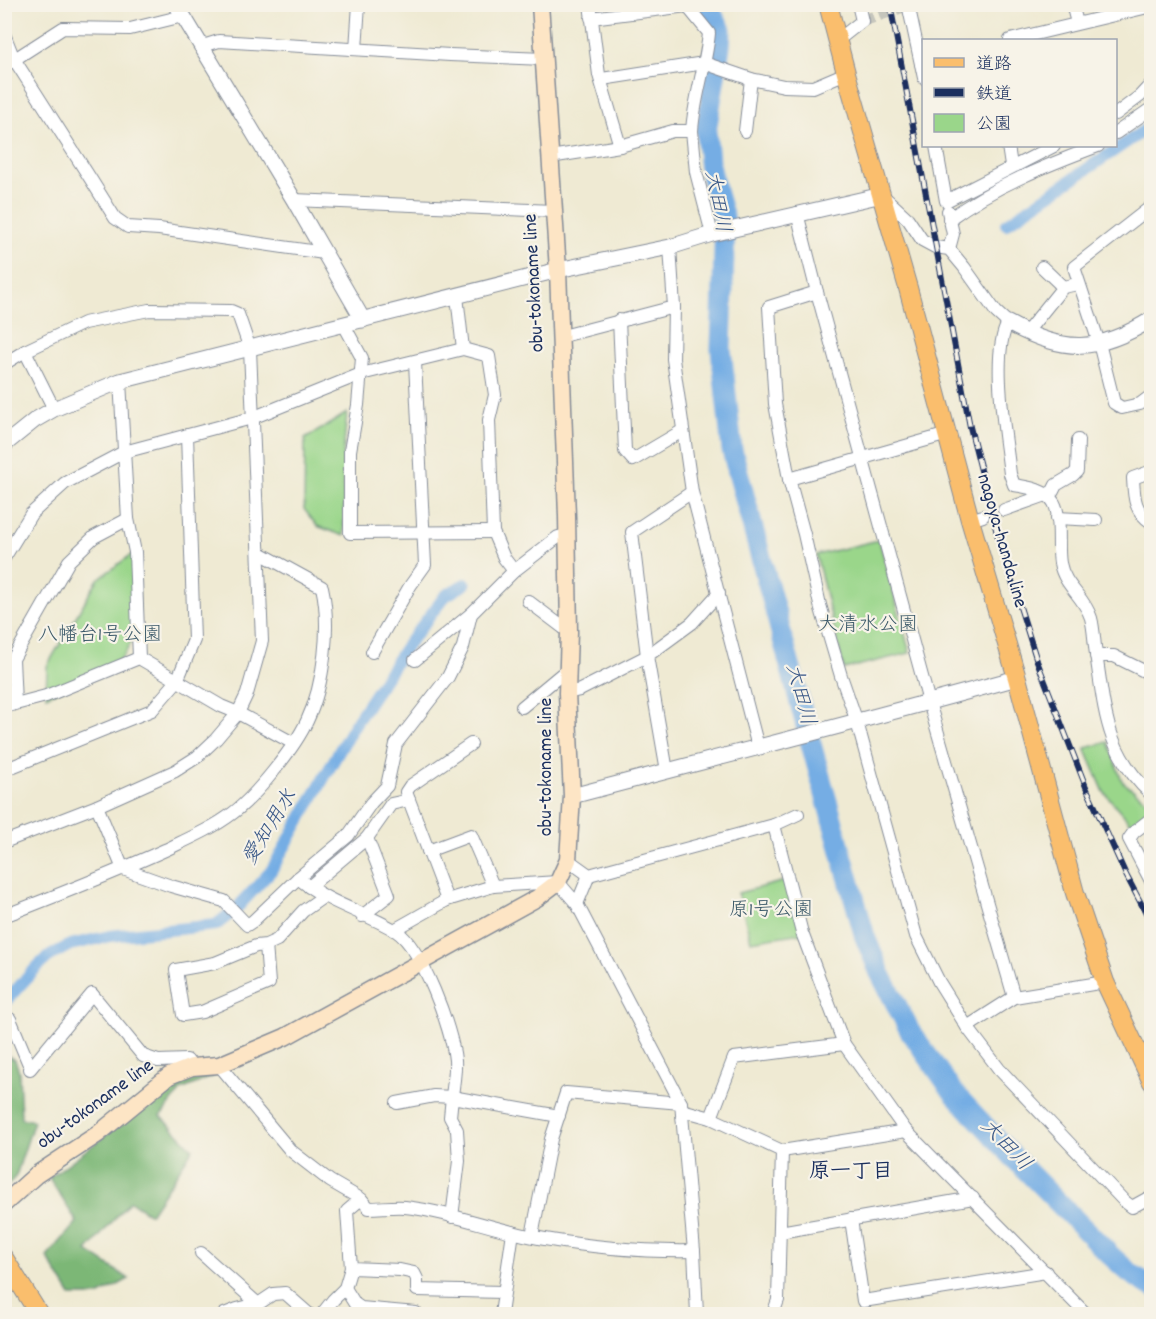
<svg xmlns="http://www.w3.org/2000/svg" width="1156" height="1319" font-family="Dekko,'Klee One',sans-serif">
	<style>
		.green { fill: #9ad68a; stroke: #5a8274; stroke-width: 1.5 }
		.forest { fill: #7bb776; stroke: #4b736a; stroke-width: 1.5 }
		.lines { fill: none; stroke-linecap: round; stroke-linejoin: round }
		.canal { stroke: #74ade4; stroke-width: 12 }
		.river { stroke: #74ade4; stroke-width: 21 }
		.minor-tunnel { stroke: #c5c5bc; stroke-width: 12; stroke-dasharray: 12 6; stroke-linecap: butt }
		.minor-casing { stroke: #858c98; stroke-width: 14 }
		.tertiary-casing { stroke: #858c98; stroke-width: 17 }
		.secondary-casing { stroke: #858c98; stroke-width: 19 }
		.primary-casing { stroke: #858c98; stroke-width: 20 }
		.minor { stroke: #fff; stroke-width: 12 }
		.tertiary { stroke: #fff; stroke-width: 15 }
		.secondary { stroke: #fde5c5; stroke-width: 16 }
		.primary { stroke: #fabe6d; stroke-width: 18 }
		.rail-casing { stroke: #1b2f5e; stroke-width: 6 }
		.rail { stroke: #f7f3e8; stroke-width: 4; stroke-dasharray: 11; stroke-linecap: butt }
		.labels { text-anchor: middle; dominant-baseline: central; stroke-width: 4.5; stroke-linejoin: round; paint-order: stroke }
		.street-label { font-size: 20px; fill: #1b2f5e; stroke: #f7f3e8 }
		.park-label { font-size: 20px; fill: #3b5969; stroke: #f7f3e8 }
		.water-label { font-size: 21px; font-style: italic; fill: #365586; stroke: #f7f3e8 }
		.neighbourhood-label { font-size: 21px; font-weight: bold; fill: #1b2f5e; stroke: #f7f3e8 }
	</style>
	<rect width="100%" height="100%" fill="#f7f3e8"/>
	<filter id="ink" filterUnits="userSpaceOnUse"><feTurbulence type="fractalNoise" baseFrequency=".0167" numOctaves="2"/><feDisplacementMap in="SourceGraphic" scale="12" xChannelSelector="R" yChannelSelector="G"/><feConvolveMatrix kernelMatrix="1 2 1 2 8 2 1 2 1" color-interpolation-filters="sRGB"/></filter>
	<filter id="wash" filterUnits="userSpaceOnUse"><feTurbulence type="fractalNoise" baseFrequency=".008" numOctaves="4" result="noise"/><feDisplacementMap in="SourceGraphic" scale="24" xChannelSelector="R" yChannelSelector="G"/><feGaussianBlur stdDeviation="1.35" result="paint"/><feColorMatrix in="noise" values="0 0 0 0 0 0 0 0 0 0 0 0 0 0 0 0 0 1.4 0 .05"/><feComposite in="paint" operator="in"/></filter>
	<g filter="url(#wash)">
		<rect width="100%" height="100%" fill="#efead3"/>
		<g class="green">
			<polygon points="347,413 343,455 344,536 317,526 304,509 305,439"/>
			<polygon points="879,540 910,653 844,669 816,555"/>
			<path d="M 135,552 C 137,591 147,642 110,669 C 97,678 62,689 46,696 L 47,666 L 98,579 Z"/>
			<polygon points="1108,742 1122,781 1151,804 1151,814 1133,826 1104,792 1085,748"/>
			<polygon points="789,880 802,933 751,941 738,893"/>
		</g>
		<g class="forest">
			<polygon points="5,1054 15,1060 19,1071 21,1118 34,1121 16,1176 5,1189"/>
			<polygon points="215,1071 214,1076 181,1090 161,1116 193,1149 150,1214 130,1201 87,1251 129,1279 98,1296 71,1296 47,1257 77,1222 49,1178 101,1139 172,1079"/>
		</g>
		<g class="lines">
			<g class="canal">
				<polyline points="1006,224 1152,125"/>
				<polyline points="4,1003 36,968 48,957 70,945 110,936 216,925 236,909 271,871 353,727 405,648 445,596 465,584"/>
			</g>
			<polyline class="river" points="706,4 721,30 720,46 706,131 710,170 725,222 721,349 732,450 811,744 865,937 880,973 910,1031 953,1092 1015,1159 1110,1255 1130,1273 1152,1287"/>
		</g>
	</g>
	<g filter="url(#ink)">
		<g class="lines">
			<g class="minor-tunnel">
				<polyline points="862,21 908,5"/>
				<polyline points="983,516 1004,510"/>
			</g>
			<g class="minor-casing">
				<g id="minor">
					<path d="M 590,4 L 599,75 L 620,146 L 673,131 L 692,131 C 694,98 706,66 709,33 L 687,6 L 591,18"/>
					<polyline points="908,4 921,64"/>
					<polyline points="1072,4 1077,23"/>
					<polyline points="4,34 14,59 90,178 115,218 128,227 159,229 324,253"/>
					<polyline points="838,40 862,21 858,4"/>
					<polyline points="1010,40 1152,6"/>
					<polyline points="203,46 219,41 450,55 544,59"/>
					<polyline points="356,49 359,4"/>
					<polyline points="924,63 921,64 924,78"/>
					<polyline points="4,66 63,28 130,29 183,16"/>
					<polyline points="602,79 704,63 751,79 784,86 813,87 846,73"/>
					<polyline points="1116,114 1140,96 1152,83"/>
					<polyline points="692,131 696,172 712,234"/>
					<polyline points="745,131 751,79"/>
					<polyline points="1116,133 1152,108"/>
					<polyline points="936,146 946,201 1054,146"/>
					<polyline points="1008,146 1011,166"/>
					<polyline points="550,157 620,146"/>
					<path d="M 882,195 L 908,219 L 922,240 L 935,247 L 949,249 L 964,267 L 996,312 L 1008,323 C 990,354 1006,437 1010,474 L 1014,485 C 1028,487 1047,490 1054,503 C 1062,517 1057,547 1060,563 C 1064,586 1084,596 1091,618 C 1094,629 1094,642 1096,654 C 1105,712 1106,753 1152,795"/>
					<polyline points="294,200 553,211"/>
					<polyline points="1152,206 1074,267 1099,343 1114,403 1122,408 1140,404 1152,395"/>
					<polyline points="948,211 953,234 949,249"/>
					<polyline points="797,213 817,292 769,307 775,404 789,479 804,534 820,605 841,676 857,722 916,936 939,982 967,1027 999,1069 1124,1201 1132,1207 1152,1196"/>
					<path d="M 949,219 C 994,186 1047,165 1098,146"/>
					<polyline points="670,247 674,307 673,359 692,492 758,747"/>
					<polyline points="1042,267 1063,287"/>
					<polyline points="817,292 929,702 1014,997"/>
					<polyline points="457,296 463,349"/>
					<polyline points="619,320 625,451 633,460 682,431"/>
					<polyline points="344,325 362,358 358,405 350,451 350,533 493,532"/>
					<polyline points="1026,333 1063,287 1078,284"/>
					<polyline points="559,337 674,307"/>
					<polyline points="25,351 54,409"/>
					<polyline points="4,364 25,351 84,323 149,310 231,311 238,314 250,349 262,641 247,694 238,713 216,739 197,757 175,771 97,806 4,842"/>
					<polyline points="120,381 128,519 135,552 139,658"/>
					<path d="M 1152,471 L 1133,478 C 1134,498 1134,511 1152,523"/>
					<polyline points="789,479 948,434"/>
					<polyline points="1004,510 1046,495 1053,491 1056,485 1073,475 1077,471 1078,440"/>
					<polyline points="1057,518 1096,520"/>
					<polyline points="970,520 983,516"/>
					<polyline points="4,558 31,514 65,483 124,452 252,418 361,374 463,349 489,356 495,395 489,420 493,532 504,558 514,571 558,537 567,535"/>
					<polyline points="528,601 569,632"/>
					<polyline points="372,652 410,586 425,565 415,362"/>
					<polyline points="1096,656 1114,656 1152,675"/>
					<polyline points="415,660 471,614"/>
					<polyline points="567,693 580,690 647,656 692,623 719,593"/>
					<polyline points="15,703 13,659 69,561 94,537 128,519"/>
					<polyline points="4,707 46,696 139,658 221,706 238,713 293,743"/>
					<polyline points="522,707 569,668"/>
					<polyline points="4,770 152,710 177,681 194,640 187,435"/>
					<polyline points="667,771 647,656 632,532 692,492"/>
					<polyline points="97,806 123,869 171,886 224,901 247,925 253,921 298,878"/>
					<polyline points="1152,818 1134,832 1129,839 1152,883"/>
					<polyline points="774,825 798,814"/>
					<polyline points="428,851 471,835 493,886"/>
					<polyline points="568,860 589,875 774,825 802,933 844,1044 906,1131 1086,1314"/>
					<polyline points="309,887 367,838 391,804 409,800"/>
					<polyline points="447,900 406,792 410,786 471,744"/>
					<polyline points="577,904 589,875"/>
					<path d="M 4,916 C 58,895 112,874 165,850 C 188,839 212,829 233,813 C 256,796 295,747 307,721 C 324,685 331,626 322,587 L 260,553"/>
					<polyline points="362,916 389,895 367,838"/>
					<polyline points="394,930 447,900 493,886 558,882 577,904 681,1103 694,1251 697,1314"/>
					<polyline points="266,945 269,983 202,1012 183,1015 176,970 215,963 256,946 266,945 277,940 303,911 323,897"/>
					<polyline points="10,1019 28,1062 32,1066"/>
					<polyline points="967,1027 1014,997 1105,982"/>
					<path d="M 219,1065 L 290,1150 L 330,1181 L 361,1199 L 369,1208 C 381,1208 393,1206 405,1207 C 451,1212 494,1230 539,1238 C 590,1247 643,1252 694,1251"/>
					<polyline points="30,1069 92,994 143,1056 158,1061 187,1060 192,1067"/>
					<path d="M 397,1103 L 434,1096 L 452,1097 C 453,1085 456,1071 455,1060 C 452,1029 422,948 396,931 C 363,911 330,905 298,878 L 348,836 L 371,803 L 387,786 L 396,744 L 448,677 L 463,647 L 471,614 L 514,571"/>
					<polyline points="682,1110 711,1118 782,1151 906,1131"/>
					<polyline points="711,1118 734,1058 844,1044"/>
					<polyline points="361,1199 347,1211 351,1268 400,1270 414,1273 417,1279 417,1290 503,1292"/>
					<polyline points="452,1217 459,1161 457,1130 450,1117 452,1097 559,1116"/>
					<polyline points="851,1219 863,1301 1046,1272"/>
					<polyline points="780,1232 973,1198"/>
					<polyline points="532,1236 551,1139 566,1093 681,1103"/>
					<polyline points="201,1253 258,1304 237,1309 224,1314"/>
					<polyline points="345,1288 355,1304 361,1308 416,1313"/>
					<polyline points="258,1304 273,1294 285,1293 309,1314"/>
					<polyline points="322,1314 333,1300 345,1288 351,1268"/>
					<polyline points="501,1314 513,1232"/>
					<polyline points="773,1314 778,1300 782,1151"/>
				</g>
			</g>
			<g class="tertiary-casing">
				<g id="tertiary">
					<polyline points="176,4 294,200 363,320"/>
					<path d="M 1008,323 C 1064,354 1098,353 1152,319"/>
					<polyline points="4,445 35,420 54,409 120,381 558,270 670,247 712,234 882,195"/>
					<path d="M 572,796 C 720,757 869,719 1017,678"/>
				</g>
			</g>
			<g class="secondary-casing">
				<polyline id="secondary" points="4,1204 36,1175 98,1134 169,1076 192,1067 219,1065 285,1037 537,898 558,882 568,860 572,796 567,693 569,632 567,516 558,270 540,4"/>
			</g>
			<g class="primary-casing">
				<g id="primary">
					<polyline points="828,4 846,73 908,288 970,520 1017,678 1075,893 1105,982 1152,1082"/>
					<polyline points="4,1258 39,1314"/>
				</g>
			</g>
			<use href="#minor" class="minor"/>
			<use href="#tertiary" class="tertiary"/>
			<use href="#secondary" class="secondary"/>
			<use href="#primary" class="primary"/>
			<g class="rail-casing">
				<polyline id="rail" points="890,4 970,427 998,537 1037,661 1086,787 1126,875 1152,924"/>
			</g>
			<use href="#rail" class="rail"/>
		</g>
	</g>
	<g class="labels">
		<g class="street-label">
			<text transform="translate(535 283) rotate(-93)">obu-tokoname line</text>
			<text transform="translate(1001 541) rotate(74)">nagoya-handa line</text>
			<text transform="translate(547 767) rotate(-90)">obu-tokoname line</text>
			<text transform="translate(96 1105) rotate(-36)">obu-tokoname line</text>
		</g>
		<g class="park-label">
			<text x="868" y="626">大清水公園</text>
			<text x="100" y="636">八幡台1号公園</text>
			<text x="771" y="911">原1号公園</text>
		</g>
		<g class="water-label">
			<text transform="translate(716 202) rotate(79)">大田川</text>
			<text transform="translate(799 695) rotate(75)">大田川</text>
			<text transform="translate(271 828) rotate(-58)">愛知用水</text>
			<text transform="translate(1005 1146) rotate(46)">大田川</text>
		</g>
		<g class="neighbourhood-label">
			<text x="851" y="1173">原一丁目</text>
		</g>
	</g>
	<rect width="1156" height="1319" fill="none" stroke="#f7f3e8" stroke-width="24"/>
	<rect x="922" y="39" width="195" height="108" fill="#f7f3e8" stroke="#9fa5b1" stroke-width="1.5"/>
	<rect x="934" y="58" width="30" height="9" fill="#fabe6d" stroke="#9fa5b1" stroke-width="1.5"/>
	<text x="976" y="69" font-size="18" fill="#1b2f5e">道路</text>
	<rect x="934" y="88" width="30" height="9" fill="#1b2f5e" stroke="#9fa5b1" stroke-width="1.5"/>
	<text x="976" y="99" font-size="18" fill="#1b2f5e">鉄道</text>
	<rect x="934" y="114" width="30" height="18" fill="#9ad68a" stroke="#9fa5b1" stroke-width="1.5"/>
	<text x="976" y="129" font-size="18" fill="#1b2f5e">公園</text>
</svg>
